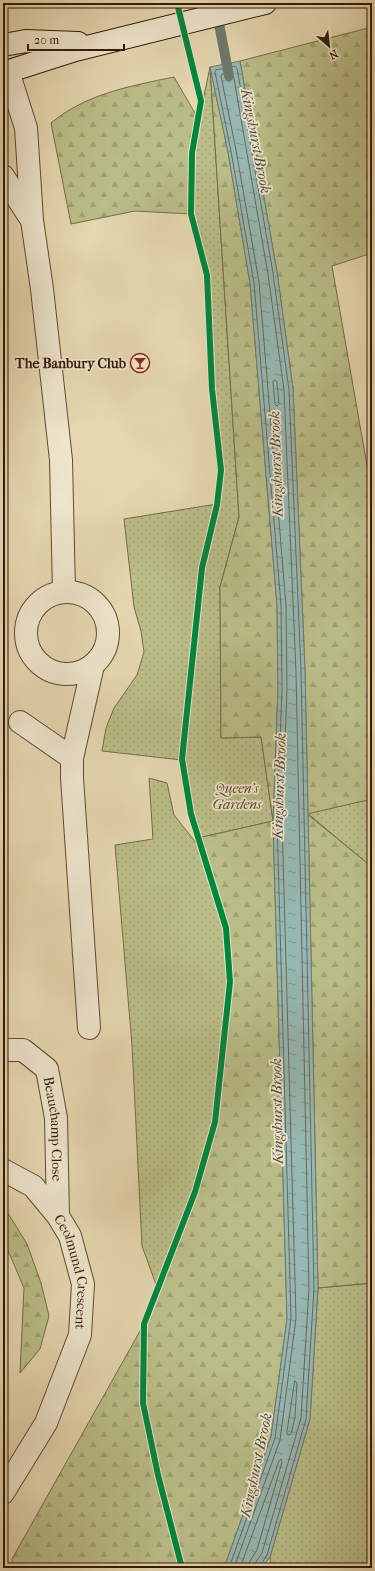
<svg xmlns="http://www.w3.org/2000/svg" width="375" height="1571" font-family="'IM FELL French Canon',serif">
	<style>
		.green { fill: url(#green-dots); stroke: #766c46 }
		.forest { fill: url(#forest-firs); stroke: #766c46 }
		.water { fill: url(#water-ripples); stroke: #6f796d }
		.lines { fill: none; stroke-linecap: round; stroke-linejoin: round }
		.shore { stroke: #64695c; stroke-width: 1 }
		.stream { stroke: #6f796d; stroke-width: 10 }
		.street-casing { stroke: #5f4930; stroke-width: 24 }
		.secondary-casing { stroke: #321a05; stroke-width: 24 }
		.street { stroke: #eee5cc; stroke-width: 22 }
		.secondary { stroke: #eee5cc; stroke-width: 22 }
		.cycleway-casing { stroke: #eee5cc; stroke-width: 8 }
		.cycleway { stroke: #00873e; stroke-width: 6 }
		.labels { text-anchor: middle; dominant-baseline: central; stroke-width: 3.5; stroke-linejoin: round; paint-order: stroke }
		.poi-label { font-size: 14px; font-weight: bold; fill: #321a05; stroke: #eee5cc; text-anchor: end }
		.park-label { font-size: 14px; font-style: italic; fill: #5b4b2c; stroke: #eee5cc }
		.street-label { font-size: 14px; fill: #321a05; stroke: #eee5cc }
		.water-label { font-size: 15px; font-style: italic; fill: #504939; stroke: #eee5cc }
	</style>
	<defs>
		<pattern id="green-dots" width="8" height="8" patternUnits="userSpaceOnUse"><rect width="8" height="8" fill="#babd88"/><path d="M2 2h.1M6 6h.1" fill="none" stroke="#a0a274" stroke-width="1.8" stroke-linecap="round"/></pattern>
		<pattern id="forest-firs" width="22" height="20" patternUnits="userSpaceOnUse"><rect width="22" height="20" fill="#babd88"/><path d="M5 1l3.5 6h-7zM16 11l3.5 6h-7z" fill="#a0a274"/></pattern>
		<pattern id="water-ripples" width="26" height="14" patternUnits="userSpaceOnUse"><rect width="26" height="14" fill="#97b8b2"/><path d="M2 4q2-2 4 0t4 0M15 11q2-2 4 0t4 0" fill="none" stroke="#7c958f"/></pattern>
	</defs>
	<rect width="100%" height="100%" fill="#e5d7b0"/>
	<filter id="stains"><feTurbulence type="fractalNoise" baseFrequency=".005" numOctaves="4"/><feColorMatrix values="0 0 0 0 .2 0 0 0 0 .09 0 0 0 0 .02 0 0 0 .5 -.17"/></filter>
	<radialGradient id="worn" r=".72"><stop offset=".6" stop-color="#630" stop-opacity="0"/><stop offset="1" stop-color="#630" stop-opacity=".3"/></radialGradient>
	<g class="green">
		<polygon points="210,67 239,517 220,587 221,738 261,737 273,821 198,838 191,814 182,760 102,751 106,728 114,708 137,675 144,652 141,631 134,607 124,519 217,504 221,470 212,389 207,275 191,214 192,153"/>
		<polygon points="149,778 167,783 174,815 201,849 226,928 230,982 215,1122 195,1192 158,1290 142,1246 132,1045 115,845 153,839"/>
		<polygon points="372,799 372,867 307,813"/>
		<polygon points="372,1283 372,1568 270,1568 270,1557 310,1419 318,1288"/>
	</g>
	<g class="forest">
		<polygon points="368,28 372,79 372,253 332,266 372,494 372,799 307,814 372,867 372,1283 318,1288 305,671 293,389 277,272 240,61"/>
		<polygon points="210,67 228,152 250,283 277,605 278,689 273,821 287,1319 271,1437 224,1568 12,1568 12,1559 144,1324 195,1192 215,1122 230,982 226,928 198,838 273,821 261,737 221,738 220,587 239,517"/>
		<path d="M 174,77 L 199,120 L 192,153 L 191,214 L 135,211 L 71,224 L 51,123 C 86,94 130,86 174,77 Z"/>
		<polygon points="6,1210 27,1244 41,1283 49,1316 40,1349 20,1373 24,1288 7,1248"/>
	</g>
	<polygon class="water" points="240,61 277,272 293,389 305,671 318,1288 310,1419 270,1557 262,1568 224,1568 271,1437 287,1319 273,821 278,689 277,605 250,283 228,152 210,67"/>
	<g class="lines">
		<g class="shore">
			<polygon points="275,380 277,382 279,404 277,406 275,404 273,382"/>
			<polygon points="295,1381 297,1383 295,1417 291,1434 288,1435 287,1433"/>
			<polyline points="229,1568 275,1438 291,1318 277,821 282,689 281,605 254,283 231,151 215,72 216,70 235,66 237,68 273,273 289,390 301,671 314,1288 306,1419 267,1555 259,1568"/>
			<polyline points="234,1568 280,1440 296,1318 282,821 287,689 286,605 259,282 236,150 221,76 222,74 231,72 233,73 268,274 284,390 296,672 309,1288 301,1418 262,1553 256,1562 254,1568"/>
			<polyline points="240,1568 279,1461 281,1459 282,1462 257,1550 250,1561 248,1568"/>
		</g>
		<polyline class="stream" points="215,3 229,76"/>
		<g class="street-casing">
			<g id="street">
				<polyline points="8,71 26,128 32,220 42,289 61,460 64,592"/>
				<polyline points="3,176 31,219"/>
				<circle cx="67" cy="633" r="41"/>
				<polyline points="20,722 72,758"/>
				<polyline points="89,1028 72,778 72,758 93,665"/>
				<path id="s1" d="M 3,1050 L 23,1050 L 47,1069 L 56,1118 L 58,1216"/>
				<path id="s2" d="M 3,1170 L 33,1186 L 58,1216 L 70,1236 L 83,1284 L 80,1335 L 46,1423 L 3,1493"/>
			</g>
		</g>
		<g class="secondary-casing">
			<g id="secondary">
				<polyline points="3,45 26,41 78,43"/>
				<polyline points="3,73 75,50 265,3"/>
			</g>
		</g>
		<use href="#street" class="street"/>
		<use href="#secondary" class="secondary"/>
		<g class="cycleway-casing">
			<polyline id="cycleway" points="177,3 201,101 192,153 191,214 207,275 212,389 221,470 217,505 202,568 182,759 191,814 226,928 230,982 215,1122 195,1192 144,1324 143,1403 158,1475 182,1568"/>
		</g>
		<use href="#cycleway" class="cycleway"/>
	</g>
	<defs>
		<g id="bar-ring" transform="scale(1)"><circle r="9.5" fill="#eee5cc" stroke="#8f2418" stroke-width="1.5"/><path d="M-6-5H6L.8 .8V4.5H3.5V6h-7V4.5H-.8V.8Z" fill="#8f2418"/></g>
	</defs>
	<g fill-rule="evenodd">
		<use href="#bar-ring" x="140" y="363"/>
	</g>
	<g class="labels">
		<g class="poi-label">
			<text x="126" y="363">The Banbury Club</text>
		</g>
		<g class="park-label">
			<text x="237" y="788">Queen’s<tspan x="237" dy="16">Gardens</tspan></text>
		</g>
		<g class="street-label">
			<text stroke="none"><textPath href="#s1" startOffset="111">Beauchamp Close</textPath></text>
			<text stroke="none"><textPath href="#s2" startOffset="132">Ceolmund Crescent</textPath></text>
		</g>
		<g class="water-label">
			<text transform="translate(256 141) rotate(79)">Kingshurst Brook</text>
			<text transform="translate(276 464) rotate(-92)">Kingshurst Brook</text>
			<text transform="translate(279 786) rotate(-88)">Kingshurst Brook</text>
			<text transform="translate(277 1111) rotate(-91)">Kingshurst Brook</text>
			<text transform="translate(256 1465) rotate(-78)">Kingshurst Brook</text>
		</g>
	</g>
	<rect width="375" height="1571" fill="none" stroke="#e5d7b0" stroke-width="16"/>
	<rect x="4" y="4" width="367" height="1563" fill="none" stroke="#321a05" stroke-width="2"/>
	<rect x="8" y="8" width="359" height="1555" fill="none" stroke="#321a05"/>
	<g transform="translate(329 46) rotate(152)" stroke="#eee5cc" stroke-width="3" paint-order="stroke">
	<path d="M0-3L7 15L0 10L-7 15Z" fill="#321a05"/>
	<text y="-6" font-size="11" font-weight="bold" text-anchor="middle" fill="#321a05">N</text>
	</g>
	<path d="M28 44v6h96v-6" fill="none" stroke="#321a05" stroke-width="2"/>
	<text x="34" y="44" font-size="12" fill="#321a05" stroke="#eee5cc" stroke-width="3" paint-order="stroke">20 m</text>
	<rect width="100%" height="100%" filter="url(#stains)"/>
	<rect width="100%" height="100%" fill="url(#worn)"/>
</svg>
